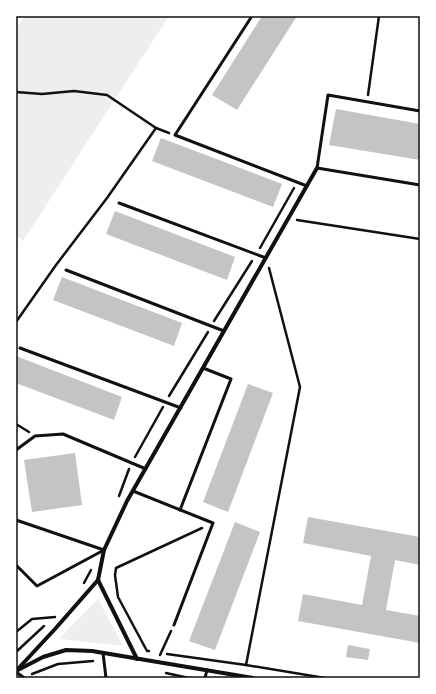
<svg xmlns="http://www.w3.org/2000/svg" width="436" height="694" font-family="'DM Sans',sans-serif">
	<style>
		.green { fill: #eee }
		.building { fill: #c4c4c4 }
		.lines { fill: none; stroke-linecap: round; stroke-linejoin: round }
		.path { stroke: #111; stroke-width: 2.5 }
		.service { stroke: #111; stroke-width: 3 }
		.minor { stroke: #111; stroke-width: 4 }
		.neatline { fill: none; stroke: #111; stroke-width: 1.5 }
	</style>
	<rect width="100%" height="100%" fill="#fff"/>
	<g class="green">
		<polygon points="25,16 169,16 23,241 16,235 16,28"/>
		<polygon points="98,599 123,646 59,639"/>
	</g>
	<g class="building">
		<polygon points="262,16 297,16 237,110 212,95"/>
		<polygon points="336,109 420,124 420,160 329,145"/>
		<polygon points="161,138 282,184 273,207 152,161"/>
		<polygon points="115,211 235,257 227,280 106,234"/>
		<polygon points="62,277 182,323 174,346 53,300"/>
		<polygon points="16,356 122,397 114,420 16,383"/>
		<polygon points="248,384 273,393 228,512 203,502"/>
		<polygon points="75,453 82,505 32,512 24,460"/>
		<polygon points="308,517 420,537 420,565 395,560 386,610 420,616 420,643 298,621 303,594 362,605 371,556 303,543"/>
		<polygon points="235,522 260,532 215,650 189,641"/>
		<polygon points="348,645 370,649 368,660 346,657"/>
	</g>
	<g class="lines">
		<g class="path">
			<polyline points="16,92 42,94 74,91 107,95 156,128"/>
			<polyline points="368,95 379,16"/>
			<polyline points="297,220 420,239"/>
			<polyline points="260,248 294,188"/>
			<polyline points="269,268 300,387 246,665 325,678"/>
			<polyline points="214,321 252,261"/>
			<polyline points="16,322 56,265 107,198 156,128 169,133"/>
			<polyline points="169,396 208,332"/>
			<polyline points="16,424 29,432"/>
			<polyline points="135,457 163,407"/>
			<polyline points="119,496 129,469"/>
			<polyline points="84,583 91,570"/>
			<polyline points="16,632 32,619 55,617"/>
			<polyline points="149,651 147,651 118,597 115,575 116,568 202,528"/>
			<polyline points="16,652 44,626"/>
			<polyline points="167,654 246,665"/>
			<polyline points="160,655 171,631"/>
			<polyline points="166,673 189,678"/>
			<polyline points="32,674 58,664 93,661"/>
		</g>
		<g class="service">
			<polyline points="252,16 175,135 307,186"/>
			<polyline points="420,111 328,95 317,168 420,185"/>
			<polyline points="119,203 266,258"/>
			<polyline points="66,270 224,331"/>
			<polyline points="20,348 181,408"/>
			<polyline points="16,450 35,436 63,434 146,469"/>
			<polyline points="133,491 213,523 174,625"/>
			<polyline points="180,510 231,379 203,368"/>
			<polyline points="16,520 104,550"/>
			<polyline points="16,565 37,586 104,550"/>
			<polyline points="103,653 106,678"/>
			<polyline points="16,672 23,677 24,678"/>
			<polyline points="205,678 207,670"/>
		</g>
		<g class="minor">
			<polyline points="98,580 137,659"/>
			<polyline points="18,670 43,657 66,650 92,651 253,678"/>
			<polyline points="16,671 55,629 98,580 104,550 127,501 317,168"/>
		</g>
	</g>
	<rect width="436" height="694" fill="none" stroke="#ffffff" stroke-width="34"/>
	<rect x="17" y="17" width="402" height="660" class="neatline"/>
</svg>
